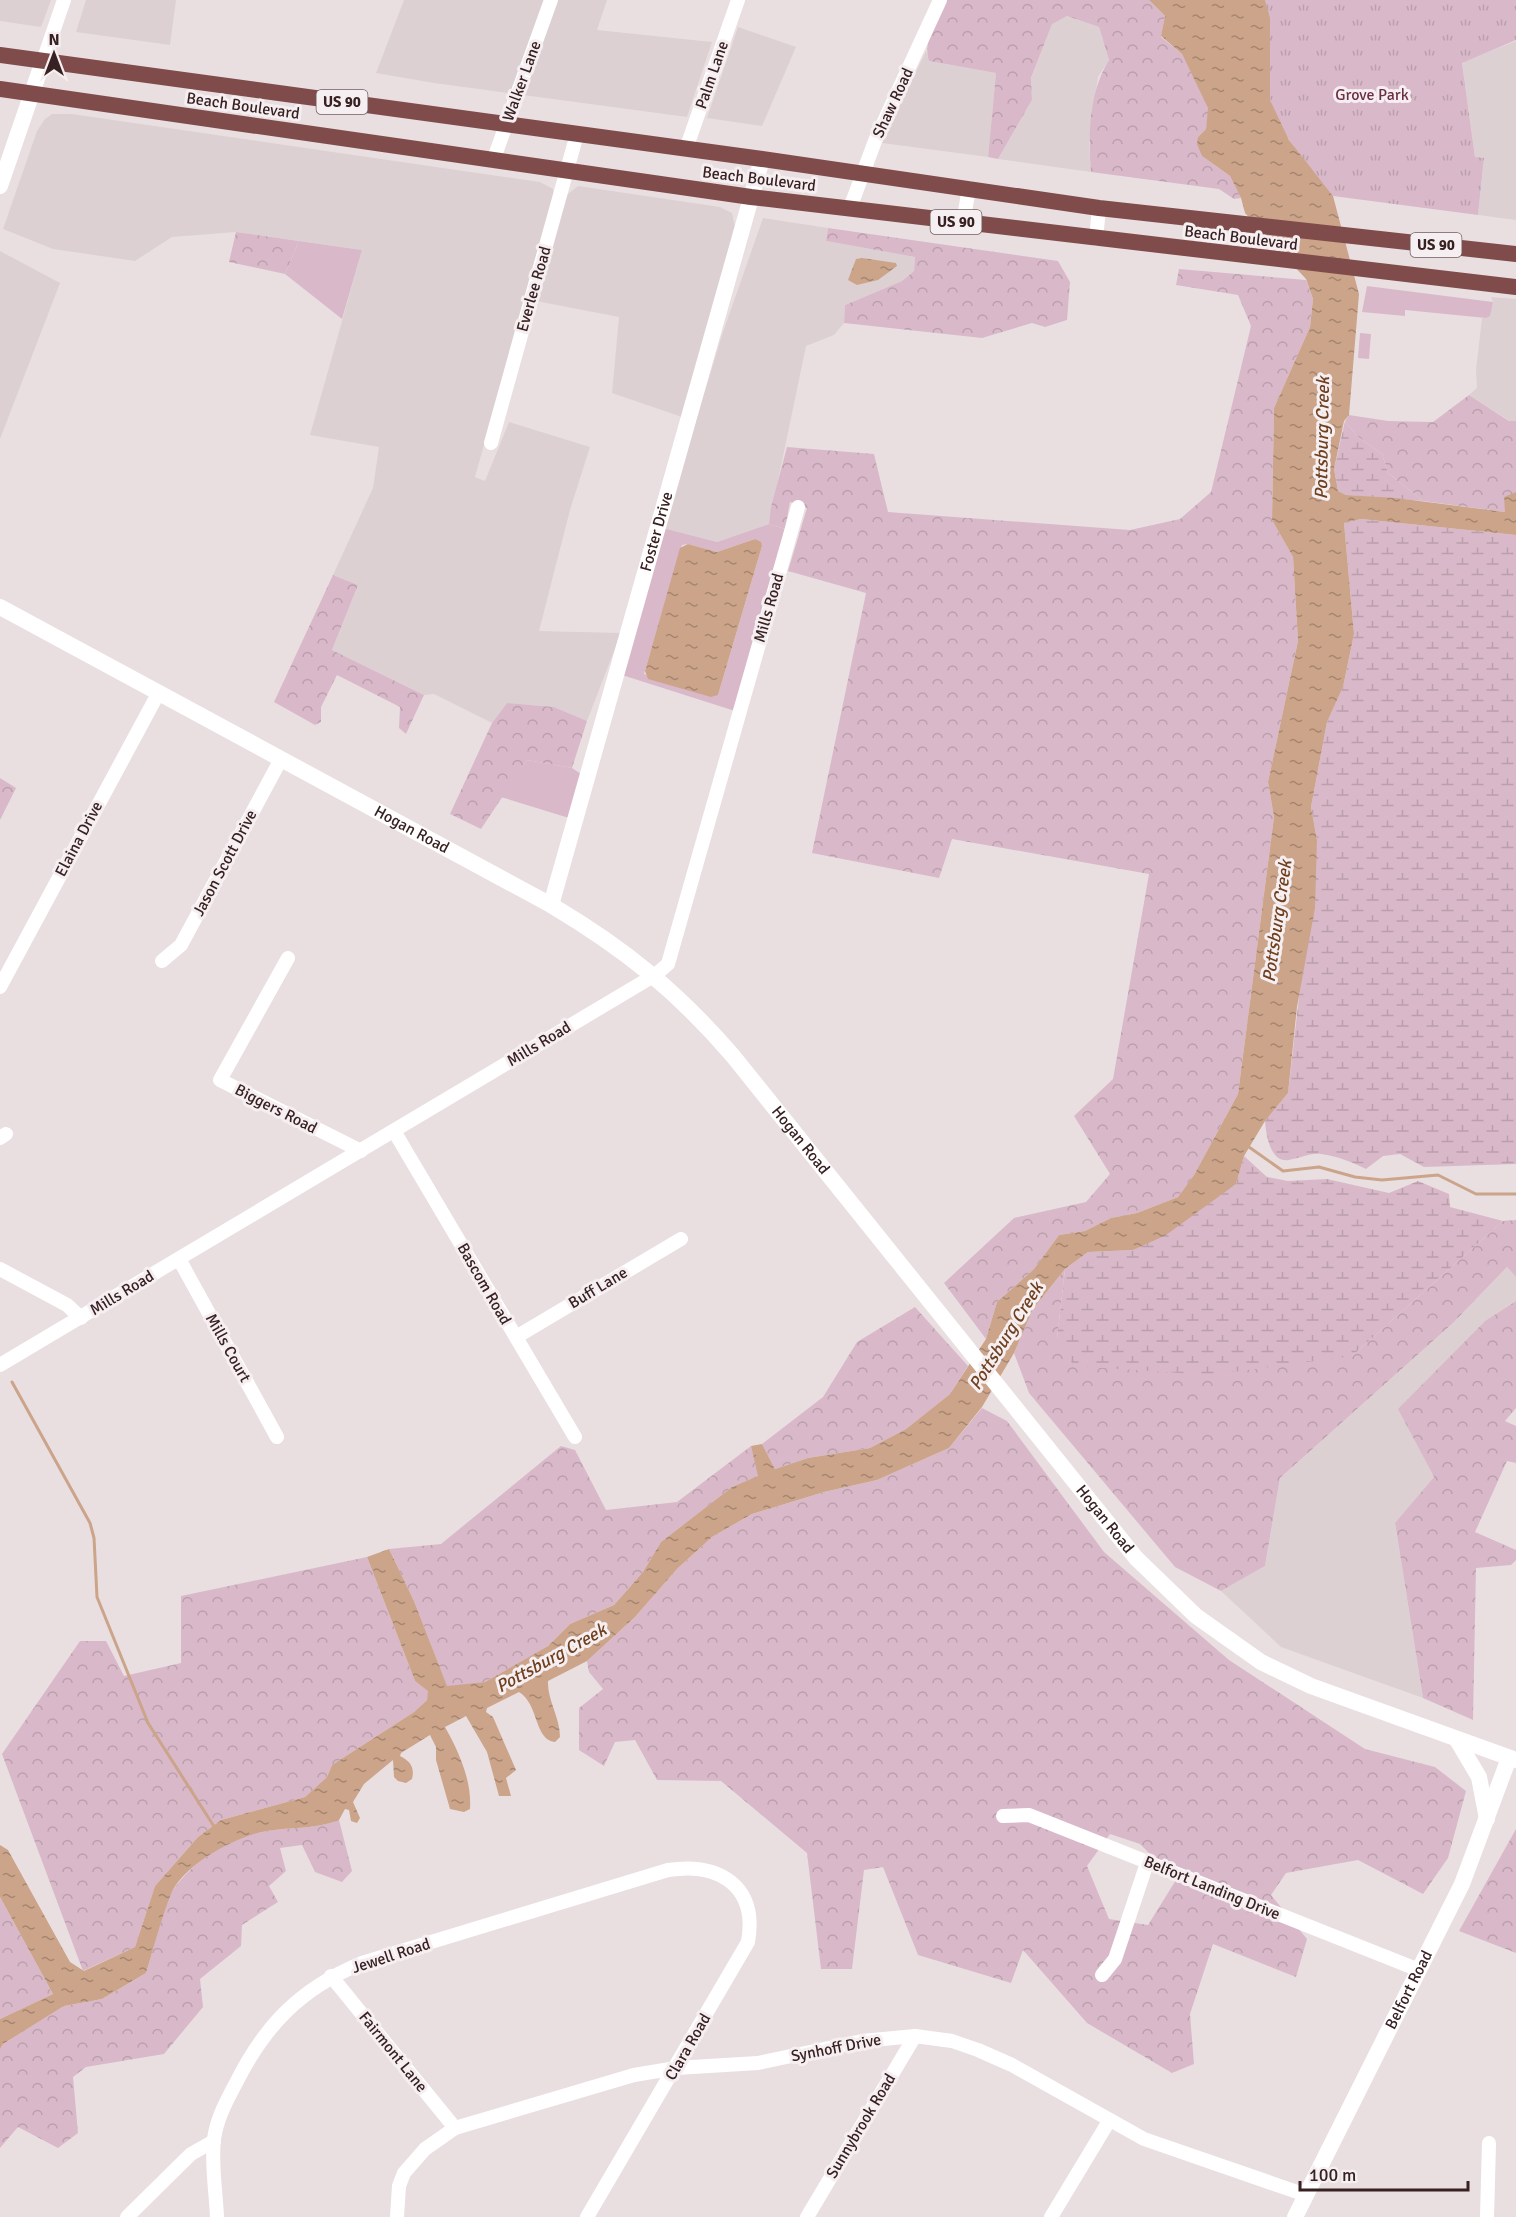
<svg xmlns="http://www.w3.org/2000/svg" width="1516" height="2217" font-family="Signika,sans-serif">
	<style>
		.built { fill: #ddd0d3 }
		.green { fill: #d9b9c9; fill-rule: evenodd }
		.forest { fill: url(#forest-crowns); fill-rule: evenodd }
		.wetland { fill: url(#wetland-marsh) }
		.park { fill: url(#park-tufts) }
		.water { fill: url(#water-ripples) }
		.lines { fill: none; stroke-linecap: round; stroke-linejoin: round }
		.stream { stroke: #cba48a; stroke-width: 3 }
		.minor { stroke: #fff; stroke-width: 14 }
		.tertiary { stroke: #fff; stroke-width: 16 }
		.secondary { stroke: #fff; stroke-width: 16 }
		.trunk { stroke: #7f4c4b; stroke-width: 16 }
		.labels { text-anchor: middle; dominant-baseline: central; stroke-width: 6; stroke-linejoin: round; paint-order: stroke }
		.shield { fill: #f6eff1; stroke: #715f60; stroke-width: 1.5 }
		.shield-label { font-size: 15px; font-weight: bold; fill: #382122 }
		.street-label { font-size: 16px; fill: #382122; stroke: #f6eff1 }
		.park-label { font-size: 16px; fill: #6c2e45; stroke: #f6eff1 }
		.water-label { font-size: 18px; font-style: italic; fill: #6f4020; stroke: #f6eff1 }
	</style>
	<defs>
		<pattern id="forest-crowns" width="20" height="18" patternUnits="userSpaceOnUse" patternTransform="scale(1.5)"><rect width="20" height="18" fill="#d9b9c9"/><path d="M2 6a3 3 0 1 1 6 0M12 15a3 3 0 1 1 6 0" fill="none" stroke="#bb9fac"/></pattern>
		<pattern id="wetland-marsh" width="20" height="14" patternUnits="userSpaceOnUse" patternTransform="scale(1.5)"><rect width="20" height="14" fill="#d9b9c9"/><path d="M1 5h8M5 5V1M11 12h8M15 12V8" fill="none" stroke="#bb9fac"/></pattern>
		<pattern id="park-tufts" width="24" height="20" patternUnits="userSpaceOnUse" patternTransform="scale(1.5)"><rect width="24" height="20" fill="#d9b9c9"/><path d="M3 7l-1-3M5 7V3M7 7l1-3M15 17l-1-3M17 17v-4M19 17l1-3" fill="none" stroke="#bb9fac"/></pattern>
		<pattern id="water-ripples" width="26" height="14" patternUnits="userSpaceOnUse" patternTransform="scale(1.5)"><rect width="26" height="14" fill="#cba48a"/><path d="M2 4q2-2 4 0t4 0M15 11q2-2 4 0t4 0" fill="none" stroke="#a68570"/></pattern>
	</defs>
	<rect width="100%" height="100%" fill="#e9dfe1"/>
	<g class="built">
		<polygon points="0,0 51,0 41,27 0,21"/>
		<polygon points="86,0 176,0 170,45 76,32"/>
		<polygon points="404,0 607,0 597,30 712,42 687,117 434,83 376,73"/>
		<polygon points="1067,16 1099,27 1109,60 1098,77 1089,142 1091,172 998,159 1032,100 1031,79 1052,23"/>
		<polygon points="738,27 796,47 762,126 707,118"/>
		<polygon points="1516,41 1516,220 1478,215 1484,159 1475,157 1462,62"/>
		<polygon points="926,51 929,61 996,73 988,157 882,143"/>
		<polygon points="52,114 72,114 540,182 553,189 554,195 475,477 485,481 509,422 590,447 570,510 539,631 621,633 587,721 554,707 507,703 492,723 434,694 424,695 332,650 358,585 333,575 373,488 379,447 310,435 362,250 236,232 172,237 135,261 53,249 3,229 37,131 45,119"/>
		<polygon points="578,186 720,207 732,213 735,227 682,417 612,393 619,317 536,301 567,195"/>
		<polygon points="763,218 828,228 826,241 915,257 914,271 902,281 845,305 844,323 834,335 806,346 769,524 717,542 663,528 722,335"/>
		<polygon points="0,251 60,283 0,439"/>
		<polygon points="1491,297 1516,299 1516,421 1510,421 1469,395 1477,388 1476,370 1482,318 1486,318 1493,302"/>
		<polygon points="1507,1267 1516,1277 1516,1301 1485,1321 1399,1409 1434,1477 1395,1524 1423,1698 1281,1647 1221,1591 1265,1566 1280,1478 1453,1323"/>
	</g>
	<g class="green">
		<polygon points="299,241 362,250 342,319 285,274"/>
		<polygon points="1367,286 1493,302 1490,316 1486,318 1405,310 1405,316 1362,312"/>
		<polygon points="1360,333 1371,334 1369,359 1358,358"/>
		<path d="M 769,524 L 785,529 L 735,711 L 622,675 L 663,528 L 717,542 ZM 755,539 L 762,546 L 718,695 L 644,674 L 682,545 L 688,544 L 717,552 Z"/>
		<polygon points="527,760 572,768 581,774 569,818 501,797"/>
	</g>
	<g class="forest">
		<path d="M 947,0 L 1149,0 L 1165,16 L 1161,37 L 1182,54 L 1209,108 L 1206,129 L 1198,137 L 1202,156 L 1230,176 L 1241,198 L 1234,199 L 1219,189 L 1091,172 C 1088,135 1089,92 1109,60 L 1099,27 L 1067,16 L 1052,24 L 1031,78 L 1032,100 L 998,159 L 988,157 L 996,73 L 929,61 C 922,40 938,19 947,0 Z"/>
		<polygon points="828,228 1058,261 1070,282 1067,320 1045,327 1032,323 982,338 844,323 845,305 902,281 914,271 915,257 826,241"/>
		<polygon points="236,232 299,241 285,274 229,262"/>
		<polygon points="1179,269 1306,280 1313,299 1310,327 1274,408 1272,520 1293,557 1298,641 1268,782 1274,817 1238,1094 1194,1175 1178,1197 1137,1213 1111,1218 1085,1231 1059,1235 1034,1269 997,1302 986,1339 944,1283 1014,1218 1086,1202 1110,1174 1074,1116 1113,1079 1149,874 952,839 939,878 812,853 866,593 788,571 807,508 790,502 785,529 769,524 771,507 787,447 874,454 888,512 1130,530 1180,519 1211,492 1251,326 1238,295 1176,285"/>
		<polygon points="1469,395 1509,421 1516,421 1516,492 1505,512 1423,501 1388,473 1382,454 1357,436 1345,421 1349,415 1388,421 1433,422"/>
		<polygon points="333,575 358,585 332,650 424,695 406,734 399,728 400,707 337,675 321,707 321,722 315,725 274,702"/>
		<polygon points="507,703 554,707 587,721 572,768 527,760 481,829 450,814 492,723"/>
		<polygon points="0,778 16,788 0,820"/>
		<polygon points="1516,1220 1516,1277 1507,1267 1453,1323 1280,1478 1265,1566 1221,1591 1175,1567 1029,1393 1014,1353 1033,1309 1065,1269 1057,1339 1352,1356 1503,1221"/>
		<polygon points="1516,1301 1516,1408 1505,1421 1516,1426 1516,1463 1507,1461 1475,1532 1516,1550 1516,1560 1511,1565 1476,1568 1473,1720 1423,1698 1395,1523 1434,1477 1398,1409 1485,1321"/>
		<polygon points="915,1307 968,1366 950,1394 906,1429 870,1448 808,1458 775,1469 762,1444 823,1397 857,1342"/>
		<path d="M 982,1408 L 1007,1421 L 1104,1552 L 1229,1660 L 1365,1749 L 1435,1767 L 1466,1791 L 1448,1858 L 1423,1894 L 1358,1860 L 1286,1873 L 1271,1895 L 1307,1939 L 1296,1977 L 1213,1944 L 1190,2014 L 1194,2064 L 1172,2073 L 1087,2023 L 1023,1950 L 1011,1983 L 918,1955 L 883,1867 L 864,1870 L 852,1969 L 821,1969 L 807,1853 L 721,1781 L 657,1780 L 635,1740 L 615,1742 L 604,1766 L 579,1750 L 579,1708 L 603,1689 L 589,1672 L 587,1661 L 635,1617 L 677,1569 L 712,1537 L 752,1514 L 824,1492 L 877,1480 L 949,1448 ZM 1110,1834 L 1140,1844 L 1176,1880 L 1148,1925 L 1109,1919 L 1087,1866 Z"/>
		<polygon points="561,1446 575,1450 606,1510 677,1502 751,1446 759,1476 732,1487 661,1542 643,1572 614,1605 570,1624 548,1646 485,1682 447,1687 414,1601 389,1549 441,1544"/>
		<polygon points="367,1557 415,1681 429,1691 427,1700 414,1712 332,1765 327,1777 305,1797 221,1820 198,1837 155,1886 135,1947 83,1971 2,1754 80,1641 106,1641 124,1676 181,1663 181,1596"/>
		<path d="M 339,1820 L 352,1871 L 342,1882 L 315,1872 L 302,1845 L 280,1848 L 286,1871 L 269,1886 L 278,1902 L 242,1925 L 241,1946 L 200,1979 L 203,2007 L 164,2054 L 86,2067 L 73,2077 L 78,2133 L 58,2148 L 18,2127 L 0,2148 L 0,2049 L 3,2044 L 64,2006 L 102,1999 L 146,1973 C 152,1955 164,1904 173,1890 C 195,1859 230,1837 267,1831 C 292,1827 315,1829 339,1820 Z"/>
		<polygon points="1516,1829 1516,1953 1459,1931"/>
		<polygon points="0,1897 53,1994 0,2019"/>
	</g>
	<g class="wetland">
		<polygon points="1345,421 1357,436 1382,454 1388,473 1423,501 1346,495 1338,491 1334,469"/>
		<path d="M 1361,519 L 1516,535 L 1516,1164 L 1424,1167 L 1400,1154 L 1383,1156 L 1366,1169 C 1352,1162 1337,1156 1321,1154 C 1309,1153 1301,1158 1289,1160 C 1270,1163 1266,1134 1265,1121 L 1288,1093 L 1317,840 L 1311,807 L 1327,722 L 1343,687 L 1354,634 L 1344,523 Z"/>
		<polygon points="1244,1156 1267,1177 1288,1181 1327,1179 1389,1193 1418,1181 1449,1194 1450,1207 1503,1221 1352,1356 1211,1375 1074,1366 1057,1339 1065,1269 1088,1252 1133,1250 1236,1184"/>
	</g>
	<path class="park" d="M 1265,0 L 1516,0 L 1516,40 L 1462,63 L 1475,157 L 1484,158 L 1478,215 L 1333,196 C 1314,172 1274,128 1270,98 C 1266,65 1273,32 1265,0 Z"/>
	<g class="water">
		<path d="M 1149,0 L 1265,0 L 1270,18 L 1270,100 L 1289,140 L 1333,196 L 1359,294 L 1349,415 L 1344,421 L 1334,469 L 1338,491 L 1346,495 L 1396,498 L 1505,512 L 1504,497 L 1516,492 L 1516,535 L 1361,519 L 1344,523 L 1354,634 L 1343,687 L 1327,722 L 1311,807 L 1317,840 L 1315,908 L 1297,1007 L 1288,1093 L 1265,1121 L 1244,1156 L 1236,1184 L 1166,1235 L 1133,1250 L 1088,1252 L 1065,1269 L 1033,1309 L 1014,1353 L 982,1407 L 949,1448 L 877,1480 L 824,1492 L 752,1514 L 712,1537 L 677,1569 L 635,1617 L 587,1661 L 548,1681 C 547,1700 560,1717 560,1737 L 555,1742 C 534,1740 539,1704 519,1692 L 487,1708 L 486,1712 L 493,1717 L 516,1770 L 506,1778 L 511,1796 L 499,1796 L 487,1752 L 466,1716 L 445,1727 C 459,1752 472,1781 470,1809 L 464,1812 L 450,1809 L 436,1760 L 436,1747 L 430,1735 L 401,1753 L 400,1756 C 410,1761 415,1767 412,1779 L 406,1783 L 398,1781 L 394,1777 L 393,1760 L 364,1784 L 353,1802 L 360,1818 L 357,1823 L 351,1821 L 349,1810 L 345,1809 L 339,1820 C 316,1829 292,1827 267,1831 C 236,1836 184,1864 171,1894 C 161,1919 154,1947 146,1973 L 102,1999 L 64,2006 L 3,2044 L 0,2049 L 0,2019 L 53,1994 L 0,1897 L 0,1845 L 8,1850 L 70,1962 L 84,1971 L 135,1947 L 155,1886 L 198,1837 L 221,1820 L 305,1797 L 327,1777 L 332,1765 L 414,1712 L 427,1700 L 428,1691 L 415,1681 L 367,1557 L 389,1549 L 414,1601 L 447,1686 L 485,1682 L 548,1646 L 570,1624 L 614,1605 L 643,1572 L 661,1542 L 732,1487 L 758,1476 L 751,1446 L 762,1444 L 775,1469 L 808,1458 L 870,1448 L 906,1429 L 950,1394 L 986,1339 L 997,1302 L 1034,1269 L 1059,1235 L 1085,1231 L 1111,1218 L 1137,1213 L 1178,1197 L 1194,1175 L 1238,1094 L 1274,817 L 1268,782 L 1298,641 L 1293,557 L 1272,520 L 1274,408 L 1310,327 L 1313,299 L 1306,279 L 1245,213 L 1241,198 L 1230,176 L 1202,156 L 1197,144 L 1198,137 L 1206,129 L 1208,108 L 1182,54 L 1161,36 L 1165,16 Z"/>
		<polygon points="862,258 896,263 897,266 878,280 857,285 848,280 856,259"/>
		<polygon points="755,539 761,542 762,546 718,695 711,697 648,679 645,671 680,548 688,544 717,552"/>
	</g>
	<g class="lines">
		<g class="stream">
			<polyline points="1249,1147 1283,1171 1319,1167 1355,1177 1382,1180 1438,1175 1476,1194 1516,1194"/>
			<polyline points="12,1382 90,1523 94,1538 97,1597 148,1723 215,1828"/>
		</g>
		<g class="minor">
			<polyline points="43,61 64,0"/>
			<polyline points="686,149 738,0"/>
			<polyline points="493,161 551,0"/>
			<polyline points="850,208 875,141 940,0"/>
			<polyline points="963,223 969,188"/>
			<polyline points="1096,239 1099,208"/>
			<polyline points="491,443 577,134"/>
			<polyline points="288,958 220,1080 361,1151"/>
			<polyline points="162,961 181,945 281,759"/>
			<polyline points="0,987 159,692"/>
			<polyline points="394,1131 575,1437"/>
			<polyline points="0,1138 6,1134"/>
			<polyline points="179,1259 277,1437"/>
			<polyline points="0,1269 67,1305 81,1318"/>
			<polyline points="516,1337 681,1239"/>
			<polyline points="0,1365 655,975 668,964 798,507"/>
			<polyline points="1003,1816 1029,1815 1419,1970"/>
			<polyline points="1102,1975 1115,1959 1147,1863"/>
			<polyline points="331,1976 455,2128"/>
			<polyline points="127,2217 191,2154 214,2141"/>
			<path d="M 217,2217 C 216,2192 211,2164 214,2139 C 217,2118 226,2102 236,2083 C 265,2025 301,1988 362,1963 L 668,1870 C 719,1862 758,1886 748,1942 L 587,2217"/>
			<polyline points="397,2217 399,2186 404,2173 425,2149 455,2128 634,2075 676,2068 758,2063 862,2041 915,2036 952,2041 978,2050 1012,2065 1144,2139 1306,2195"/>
			<polyline points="807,2217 915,2036"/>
			<polyline points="1051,2217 1109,2121"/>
			<polyline points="1487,2217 1489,2143"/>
		</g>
		<g class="tertiary">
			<polyline points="0,186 43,61"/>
			<path id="s1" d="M 551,905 L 762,159"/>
			<polyline points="1457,1740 1479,1777 1487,1819"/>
			<path id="s2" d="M 1295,2217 L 1462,1884 L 1509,1758"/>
		</g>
		<path class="secondary" id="s3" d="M 0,607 L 551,905 C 625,949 677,991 733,1056 L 1136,1558 L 1196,1616 L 1261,1662 L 1311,1686 L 1516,1760"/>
		<g class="trunk">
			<polyline points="0,55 762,159 1099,208 1516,254"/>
			<polyline points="0,89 751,197 1516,287"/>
		</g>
	</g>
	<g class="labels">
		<g class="shield">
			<rect x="316.5" y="90" width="51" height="24" rx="4.5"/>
			<rect x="930.5" y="210" width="51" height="24" rx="4.5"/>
			<rect x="1410.5" y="233" width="51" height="24" rx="4.5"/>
		</g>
		<g class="shield-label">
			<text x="342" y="102">US 90</text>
			<text x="956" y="222">US 90</text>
			<text x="1436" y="245">US 90</text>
		</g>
		<g class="street-label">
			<text transform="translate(712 75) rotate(-71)">Palm Lane</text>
			<text transform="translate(522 81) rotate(-70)">Walker Lane</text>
			<text transform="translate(893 103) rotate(-65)">Shaw Road</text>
			<text transform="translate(243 106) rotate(8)">Beach Boulevard</text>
			<text transform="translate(759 179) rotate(7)">Beach Boulevard</text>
			<text transform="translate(1241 238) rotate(7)">Beach Boulevard</text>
			<text transform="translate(534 289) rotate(-74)">Everlee Road</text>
			<text stroke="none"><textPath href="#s1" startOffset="388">Foster Drive</textPath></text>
			<text transform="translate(769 608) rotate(-74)">Mills Road</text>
			<text stroke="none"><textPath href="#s3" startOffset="468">Hogan Road</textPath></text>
			<text transform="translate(79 839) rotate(-62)">Elaina Drive</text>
			<text transform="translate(225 863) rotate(-62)">Jason Scott Drive</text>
			<text transform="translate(539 1044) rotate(-31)">Mills Road</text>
			<text transform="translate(276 1109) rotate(27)">Biggers Road</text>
			<text stroke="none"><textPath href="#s3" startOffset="972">Hogan Road</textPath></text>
			<text transform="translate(484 1284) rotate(60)">Bascom Road</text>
			<text transform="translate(598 1288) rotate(-31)">Buff Lane</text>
			<text transform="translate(122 1293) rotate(-31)">Mills Road</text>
			<text transform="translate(228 1348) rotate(61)">Mills Court</text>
			<text stroke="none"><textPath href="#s3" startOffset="1458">Hogan Road</textPath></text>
			<text transform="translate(1212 1888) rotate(22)">Belfort Landing Drive</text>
			<text transform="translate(391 1956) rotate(-18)">Jewell Road</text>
			<text stroke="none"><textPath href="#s2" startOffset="254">Belfort Road</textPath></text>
			<text transform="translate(688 2047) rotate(-60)">Clara Road</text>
			<text transform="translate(836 2048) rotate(-11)">Synhoff Drive</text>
			<text transform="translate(393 2052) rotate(51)">Fairmont Lane</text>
			<text transform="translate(861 2126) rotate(-59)">Sunnybrook Road</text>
		</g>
		<g class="park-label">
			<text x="1372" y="95">Grove Park</text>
		</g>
		<g class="water-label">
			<text transform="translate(1322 438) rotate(-89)">Pottsburg Creek</text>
			<text transform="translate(1277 921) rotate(-82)">Pottsburg Creek</text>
			<text transform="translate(1006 1336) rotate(-58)">Pottsburg Creek</text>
			<text transform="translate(551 1658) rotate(-29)">Pottsburg Creek</text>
		</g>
	</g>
	<g transform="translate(54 54)" stroke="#f6eff1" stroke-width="4.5" paint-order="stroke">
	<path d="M0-4.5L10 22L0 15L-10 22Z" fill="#382122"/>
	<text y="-9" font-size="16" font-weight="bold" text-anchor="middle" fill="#382122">N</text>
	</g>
	<path d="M1300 2181v9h168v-9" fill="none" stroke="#382122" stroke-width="3"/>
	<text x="1309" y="2181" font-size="18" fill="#382122" stroke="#f6eff1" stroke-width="4.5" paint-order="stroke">100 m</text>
</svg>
